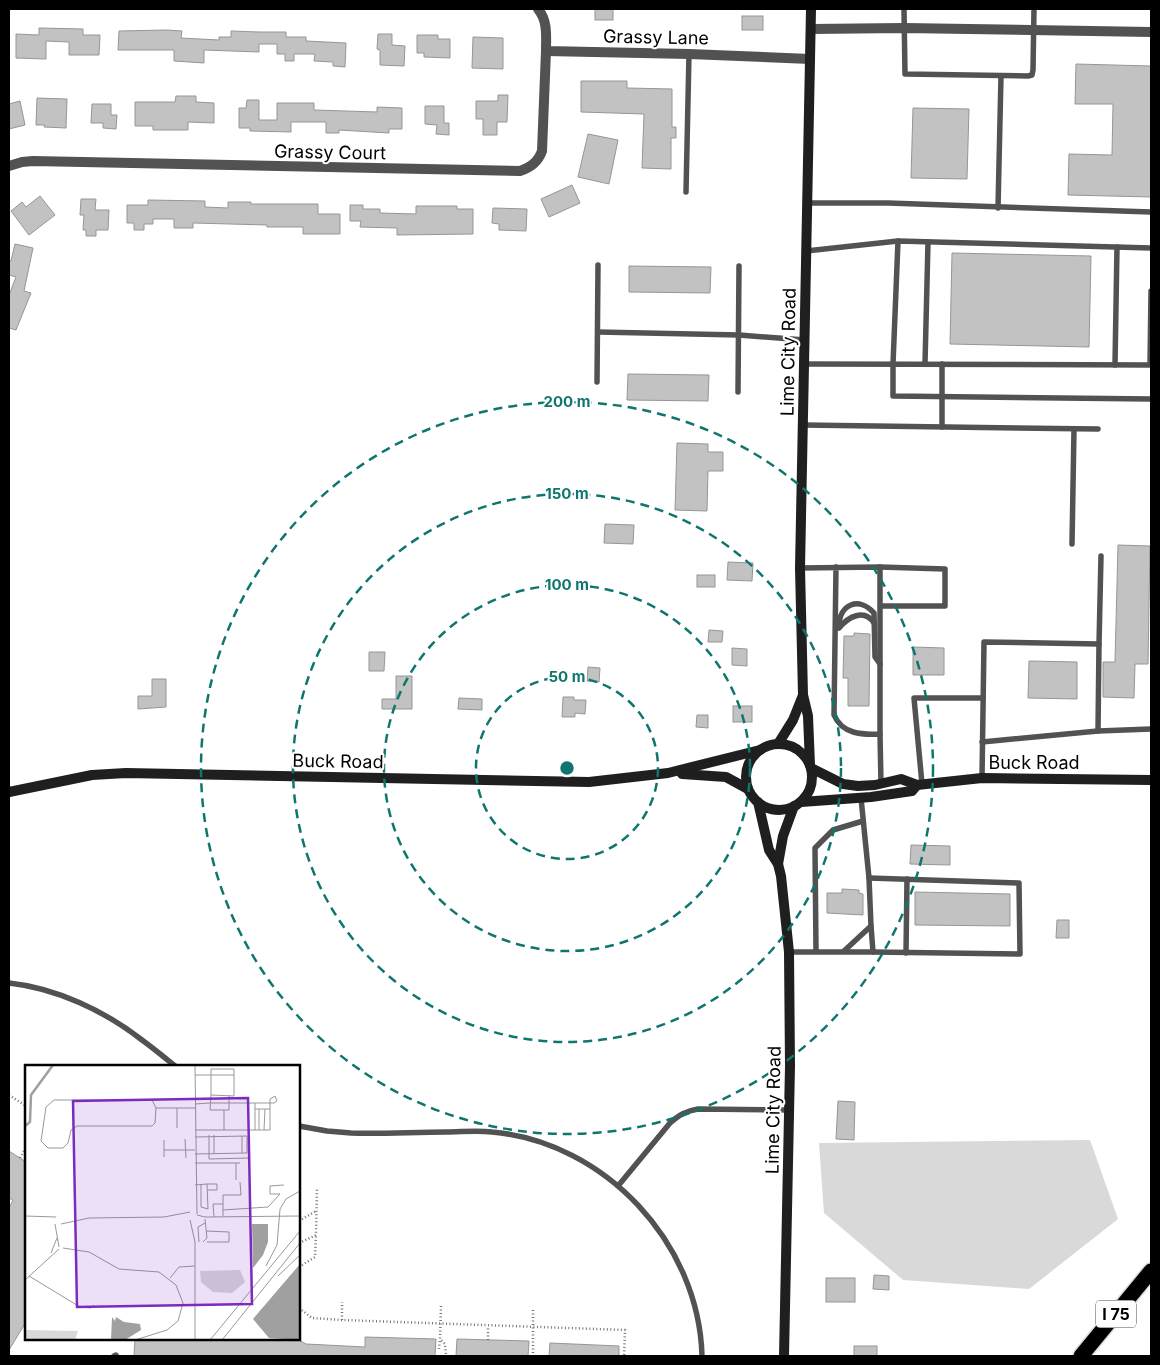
<svg xmlns="http://www.w3.org/2000/svg" width="1160" height="1365" font-family="Inter,sans-serif">
	<style>
		.green { fill: #d9d9d9 }
		.building { fill: #c2c2c2; stroke: #969696 }
		.lines { fill: none; stroke-linecap: round; stroke-linejoin: round }
		.highway-casing { stroke: #dbdbdb; stroke-width: 18 }
		.path { stroke: #747474; stroke-width: 2.5; stroke-dasharray: 1 2.5; stroke-linecap: butt }
		.lane { stroke: #525252; stroke-width: 5.5 }
		.street { stroke: #525252; stroke-width: 10 }
		.secondary { stroke: #1f1f1f; stroke-width: 10 }
		.highway { stroke: #000; stroke-width: 15 }
		.ring { fill: none; stroke: #0f766e; stroke-width: 2.5; stroke-dasharray: 9 6 }
		.labels { text-anchor: middle; dominant-baseline: central; stroke-width: 4; stroke-linejoin: round; paint-order: stroke }
		.shield { fill: #fff; stroke: #4c4c4c; stroke-width: 1 }
		.shield-label { font-size: 16px; font-weight: bold; fill: #000 }
		.street-label { font-size: 18px; fill: #000; stroke: #fff }
		.inset-river { fill: none; stroke: #a0a0a0; stroke-width: 2.5 }
		.inset-road { fill: none; stroke: #999; stroke-width: 1 }
		.view { fill: #7b2cbf; fill-opacity: 0.15; stroke: #7b2cbf; stroke-width: 2.5 }
		.inset-edge { fill: none; stroke: #000; stroke-width: 2.5 }
		.centre { fill: #0f766e; stroke: #fff; stroke-width: 2.5 }
		.ring-label { font-size: 15px; text-anchor: middle; font-weight: bold; fill: #0f766e; stroke: #fff; stroke-width: 4; stroke-linejoin: round; paint-order: stroke }
	</style>
	<rect width="100%" height="100%" fill="#fff"/>
	<polygon class="green" points="1090,1140 1118,1219 1029,1289 903,1280 824,1213 819,1143"/>
	<g class="building">
		<rect x="595" y="9" width="18" height="11"/>
		<rect x="742" y="16" width="21" height="14"/>
		<polygon points="39,28 83,29 83,35 100,35 99,55 69,55 69,42 46,41 46,59 16,58 16,34 39,35"/>
		<polygon points="167,30 182,31 181,38 219,40 219,37 231,37 231,31 259,32 286,32 286,37 306,37 306,41 346,43 345,67 333,66 333,62 314,61 315,54 294,54 294,61 285,61 285,54 277,54 277,44 259,44 259,52 204,50 204,63 174,61 174,50 118,50 119,31"/>
		<polygon points="378,34 392,34 392,45 405,46 404,66 380,65 380,50 377,49"/>
		<polygon points="417,35 438,35 438,39 450,39 450,58 424,57 424,53 417,53"/>
		<polygon points="473,37 503,38 503,69 472,68"/>
		<polygon points="1076,64 1151,66 1151,197 1068,195 1069,154 1112,155 1113,104 1075,104"/>
		<polygon points="581,81 627,81 627,88 672,89 672,127 676,127 676,138 671,138 671,169 642,168 644,114 581,112"/>
		<polygon points="498,95 508,95 507,122 497,122 497,135 483,135 483,119 476,119 476,101 498,101"/>
		<polygon points="176,96 196,96 196,102 214,103 214,123 188,122 188,130 153,130 153,126 135,126 135,102 175,102"/>
		<polygon points="37,98 67,99 66,128 44,127 45,125 36,125"/>
		<polygon points="247,100 259,100 259,120 277,120 277,103 314,103 314,110 377,112 377,107 402,108 402,129 389,129 389,133 339,130 339,133 326,133 326,122 291,122 291,132 250,131 250,128 239,128 239,108 246,108"/>
		<polygon points="20,101 25,125 9,129 9,104"/>
		<polygon points="92,104 111,104 111,115 117,115 116,129 103,128 103,123 91,123"/>
		<polygon points="425,106 444,106 444,123 449,123 449,135 436,134 437,125 425,124"/>
		<polygon points="913,108 969,109 967,179 911,178"/>
		<polygon points="588,134 618,140 609,184 578,177"/>
		<polygon points="572,185 580,203 549,217 541,199"/>
		<polygon points="40,196 55,215 29,235 11,211 22,202 26,207"/>
		<polygon points="81,199 96,199 95,210 109,210 108,230 96,230 96,236 86,236 86,230 83,230 84,215 80,215"/>
		<polygon points="148,200 205,201 205,207 228,208 228,202 251,202 251,204 318,204 318,214 340,214 340,234 303,234 303,227 267,227 267,225 193,223 193,228 174,228 174,219 153,219 153,224 144,224 144,230 134,230 134,223 127,223 127,205 148,205"/>
		<polygon points="350,205 363,205 363,209 380,209 380,213 416,214 416,206 457,206 457,209 473,209 473,234 397,235 397,228 360,227 361,221 350,221"/>
		<polygon points="493,208 527,209 526,231 499,230 499,224 492,223"/>
		<polygon points="15,244 33,248 24,291 31,293 16,330 9,328 9,295 16,277 9,275 9,260 11,261"/>
		<polygon points="952,253 1091,256 1089,347 950,344"/>
		<polygon points="629,266 711,267 710,293 629,292"/>
		<polygon points="628,374 709,375 708,401 627,400"/>
		<polygon points="677,443 708,444 708,452 723,452 723,471 708,471 707,511 675,510"/>
		<polygon points="605,524 634,525 633,544 604,543"/>
		<polygon points="1118,545 1150,546 1148,664 1135,664 1134,698 1103,697 1103,662 1115,662"/>
		<polygon points="728,562 753,563 752,581 727,580"/>
		<rect x="697" y="575" width="18" height="12"/>
		<polygon points="709,630 723,631 722,642 708,642"/>
		<polygon points="854,633 870,634 869,706 848,706 848,678 843,678 844,636 854,636"/>
		<polygon points="913,647 944,648 944,675 913,675"/>
		<polygon points="732,648 747,649 747,666 732,665"/>
		<polygon points="369,652 385,652 384,671 369,671"/>
		<polygon points="1029,661 1077,662 1077,699 1028,698"/>
		<polygon points="588,667 600,668 599,682 587,681"/>
		<polygon points="396,676 412,676 412,709 382,709 382,699 396,699"/>
		<polygon points="152,679 166,679 166,707 138,709 138,696 152,696"/>
		<polygon points="563,697 574,697 574,700 586,700 585,714 575,713 575,717 562,717"/>
		<polygon points="459,698 482,699 482,710 458,709"/>
		<rect x="733" y="706" width="19" height="16"/>
		<polygon points="697,715 708,715 708,728 696,727"/>
		<polygon points="911,845 950,846 950,865 910,864"/>
		<polygon points="842,889 859,890 859,893 863,894 863,915 827,913 827,893 842,893"/>
		<polygon points="915,892 1010,894 1010,926 915,925"/>
		<polygon points="1057,920 1069,920 1069,938 1056,938"/>
		<polygon points="838,1101 855,1102 854,1140 836,1139"/>
		<polygon points="9,1151 26,1162 26,1322 9,1350 9,1208 13,1200 9,1198"/>
		<polygon points="874,1275 889,1276 889,1290 873,1289"/>
		<rect x="826" y="1278" width="29" height="24"/>
		<polygon points="365,1337 436,1339 435,1356 134,1356 135,1339 297,1339 306,1344 365,1347"/>
		<polygon points="457,1339 529,1341 528,1356 456,1356"/>
		<polygon points="550,1343 619,1346 619,1356 549,1356"/>
		<rect x="854" y="1346" width="23" height="10"/>
	</g>
	<g class="lines">
		<g class="highway-casing">
			<polyline id="highway" points="1081,1356 1151,1271"/>
		</g>
		<g class="path">
			<polyline points="9,1095 26,1106"/>
			<polyline points="20,1158 26,1147"/>
			<polyline points="299,1221 316,1211"/>
			<polyline points="299,1243 316,1235 317,1188"/>
			<polyline points="299,1267 315,1257 316,1235"/>
			<polyline points="441,1306 440,1339 445,1344 446,1356"/>
			<polyline points="299,1308 312,1318 342,1320 625,1330 624,1356"/>
			<polyline points="342,1320 342,1302"/>
			<polyline points="488,1340 488,1326"/>
			<polyline points="439,1349 440,1339"/>
			<polyline points="533,1353 533,1309"/>
		</g>
		<g class="lane">
			<polyline points="904,9 905,74 1028,76 1032,75 1033,70 1034,9"/>
			<polyline points="686,192 689,54"/>
			<polyline points="807,203 888,203 1151,212"/>
			<polyline points="998,208 1001,76"/>
			<polyline points="898,241 893,364 893,396 1151,399"/>
			<polyline points="806,251 898,241 1151,248"/>
			<polyline points="598,332 739,335 805,340"/>
			<polyline points="804,364 1150,365 1151,291"/>
			<polyline points="925,364 928,242"/>
			<polyline points="1115,365 1117,247"/>
			<polyline points="597,382 598,265"/>
			<polyline points="738,392 739,266"/>
			<polyline points="803,425 1098,429"/>
			<polyline points="942,427 942,364"/>
			<polyline points="1072,544 1074,429"/>
			<polyline points="880,567 945,569 945,606 881,606"/>
			<path d="M 800,568 L 880,567 L 880,734 C 862,735 842,734 834,715 L 836,567"/>
			<path d="M 839,627 C 839,604 859,596 874,613 L 875,657 L 880,664"/>
			<path d="M 839,628 C 848,617 864,608 874,623"/>
			<polyline points="1098,731 1099,644"/>
			<polyline points="880,734 881,784"/>
			<polyline points="982,742 1098,731 1151,729"/>
			<polyline points="982,778 984,642 1099,644 1101,556"/>
			<polyline points="922,784 914,698 983,698"/>
			<polyline points="869,878 1019,883 1020,954 873,952"/>
			<polyline points="816,951 815,848 833,830 863,821"/>
			<polyline points="844,951 871,926 869,878 861,798"/>
			<polyline points="789,952 873,952 871,926"/>
			<polyline points="906,953 907,879"/>
			<path d="M 9,983 C 56,988 105,1011 142,1040 C 153,1048 164,1057 175,1066"/>
			<path d="M 299,1126 L 327,1131 L 351,1133 C 382,1134 414,1132 446,1132 C 461,1132 476,1130 492,1132 C 605,1142 699,1243 702,1356"/>
			<path d="M 618,1186 L 670,1123 C 679,1115 686,1111 698,1109 L 789,1110"/>
			<polyline points="114,1356 116,1355"/>
		</g>
		<g class="street">
			<path d="M 538,9 C 548,21 546,36 546,51 L 689,54 L 810,59"/>
			<polyline points="811,29 904,28 1151,32"/>
			<path d="M 9,166 L 22,162 L 33,161 L 520,171 C 531,167 538,162 542,151 L 546,51"/>
		</g>
		<g class="secondary">
			<polyline points="778,744 793,720 803,695"/>
			<circle cx="779" cy="777" r="33"/>
			<polyline points="810,765 808,716 803,695 800,568 811,9"/>
			<polyline points="811,768 843,784 858,786 875,785 901,779 917,785 982,778 1151,780"/>
			<polyline points="682,774 726,777 748,789"/>
			<polyline points="9,792 92,775 126,773 589,782 668,773 760,750"/>
			<polyline points="758,802 769,850 778,864 781,876 789,952 790,1066 784,1356"/>
			<polyline points="801,802 871,797 912,791 917,785"/>
			<polyline points="778,864 783,836 794,806"/>
		</g>
		<use href="#highway" class="highway"/>
	</g>
	<g class="ring">
		<circle cx="567" cy="768" r="91"/>
		<circle cx="567" cy="768" r="183"/>
		<circle cx="567" cy="768" r="274"/>
		<circle cx="567" cy="768" r="366"/>
	</g>
	<g class="labels">
		<rect class="shield" x="1096" y="1300.5" width="40" height="27" rx="4"/>
		<g class="shield-label">
			<text x="1116" y="1314">I 75</text>
		</g>
		<g class="street-label">
			<text transform="translate(656 37) rotate(1)">Grassy Lane</text>
			<text transform="translate(330 152) rotate(1)">Grassy Court</text>
			<text transform="translate(788 352) rotate(-89)">Lime City Road</text>
			<text transform="translate(338 761) rotate(1)">Buck Road</text>
			<text x="1034" y="762">Buck Road</text>
			<text transform="translate(773 1110) rotate(-89)">Lime City Road</text>
		</g>
	</g>
	<g transform="translate(25 1065)">
		<rect width="275" height="275" fill="#fff"/>
		<path d="M 215,205 L 220,217 L 207,228 L 188,227 L 176,217 L 175,206 ZM 1,265 L 53,266 L 50,275 L 1,275 Z" fill="#d9d9d9"/>
		<path d="M 227,159 L 243,159 L 243,177 L 238,190 L 228,203 ZM 275,199 L 275,275 L 244,273 L 228,254 ZM 87,252 L 90,256 L 91,252 L 99,257 L 115,259 L 116,265 L 100,275 L 86,275 Z" fill="#a0a0a0"/>
		<path class="inset-river" d="M 0,61 L 5,57 L 6,30 L 28,0"/>
		<path class="inset-road" d="M 170,0 L 172,149M 170,10 L 209,10 L 209,31 L 186,30 L 185,45 L 204,45 L 204,30M 186,30 L 186,4 L 209,4 L 209,10M 230,38 L 230,65M 170,39 L 185,38 L 249,38 L 252,36 L 250,31 L 245,34 L 245,44M 131,43 L 130,58 L 127,61 L 52,61 L 46,65 L 43,78 L 38,83 L 23,83 L 16,76 L 21,42 L 29,35 L 127,35 L 131,43 L 170,43M 152,63 L 152,43M 170,65 L 245,65 L 245,44 L 230,44M 199,65 L 199,45M 234,65 L 234,44M 239,65 L 240,44M 184,70 L 184,94 L 224,93M 217,71 L 217,88M 160,74 L 161,93M 139,75 L 139,92M 139,85 L 170,85M 170,89 L 222,88 L 222,71 L 170,72M 189,89 L 189,70M 170,98 L 215,98M 211,98 L 211,115M 182,119 L 192,119 L 192,125 L 183,125M 170,120 L 182,119 L 183,144 L 176,142 L 176,120M 198,145 L 243,142 L 255,129 L 245,129 L 245,121 L 259,120M 172,150 L 180,152 L 275,151M 0,151 L 31,152M 198,151 L 198,130 L 216,130 L 215,117M 189,152 L 188,139 L 198,139M 165,155 L 170,177 L 170,275M 30,159 L 34,182M 36,159 L 64,153 L 139,152 L 165,147M 181,166 L 204,167 L 204,177 L 182,177M 174,177 L 173,162 L 180,158M 178,177 L 182,173 L 180,154M 38,183 L 64,187 L 94,204 L 134,207 L 151,220 L 158,238 L 153,256 L 142,265 L 110,275M 26,188 L 32,173M 241,201 L 252,180 L 255,144 L 261,134 L 275,126M 4,211 L 55,242 L 66,243 L 69,240M 253,211 L 275,190M 145,213 L 154,202 L 170,201M 0,215 L 34,184M 185,275 L 275,166M 197,275 L 275,178"/>
		<path class="view" d="M 223,33 L 227,239 L 52,242 L 48,36 Z"/>
		<rect width="275" height="275" class="inset-edge"/>
	</g>
	<circle cx="567" cy="768" r="8" class="centre"/>
	<g class="ring-label">
		<text x="567" y="407">200 m</text>
		<text x="567" y="499">150 m</text>
		<text x="567" y="590">100 m</text>
		<text x="567" y="682">50 m</text>
	</g>
	<rect width="1160" height="1365" fill="none" stroke="#000000" stroke-width="20"/>
</svg>
